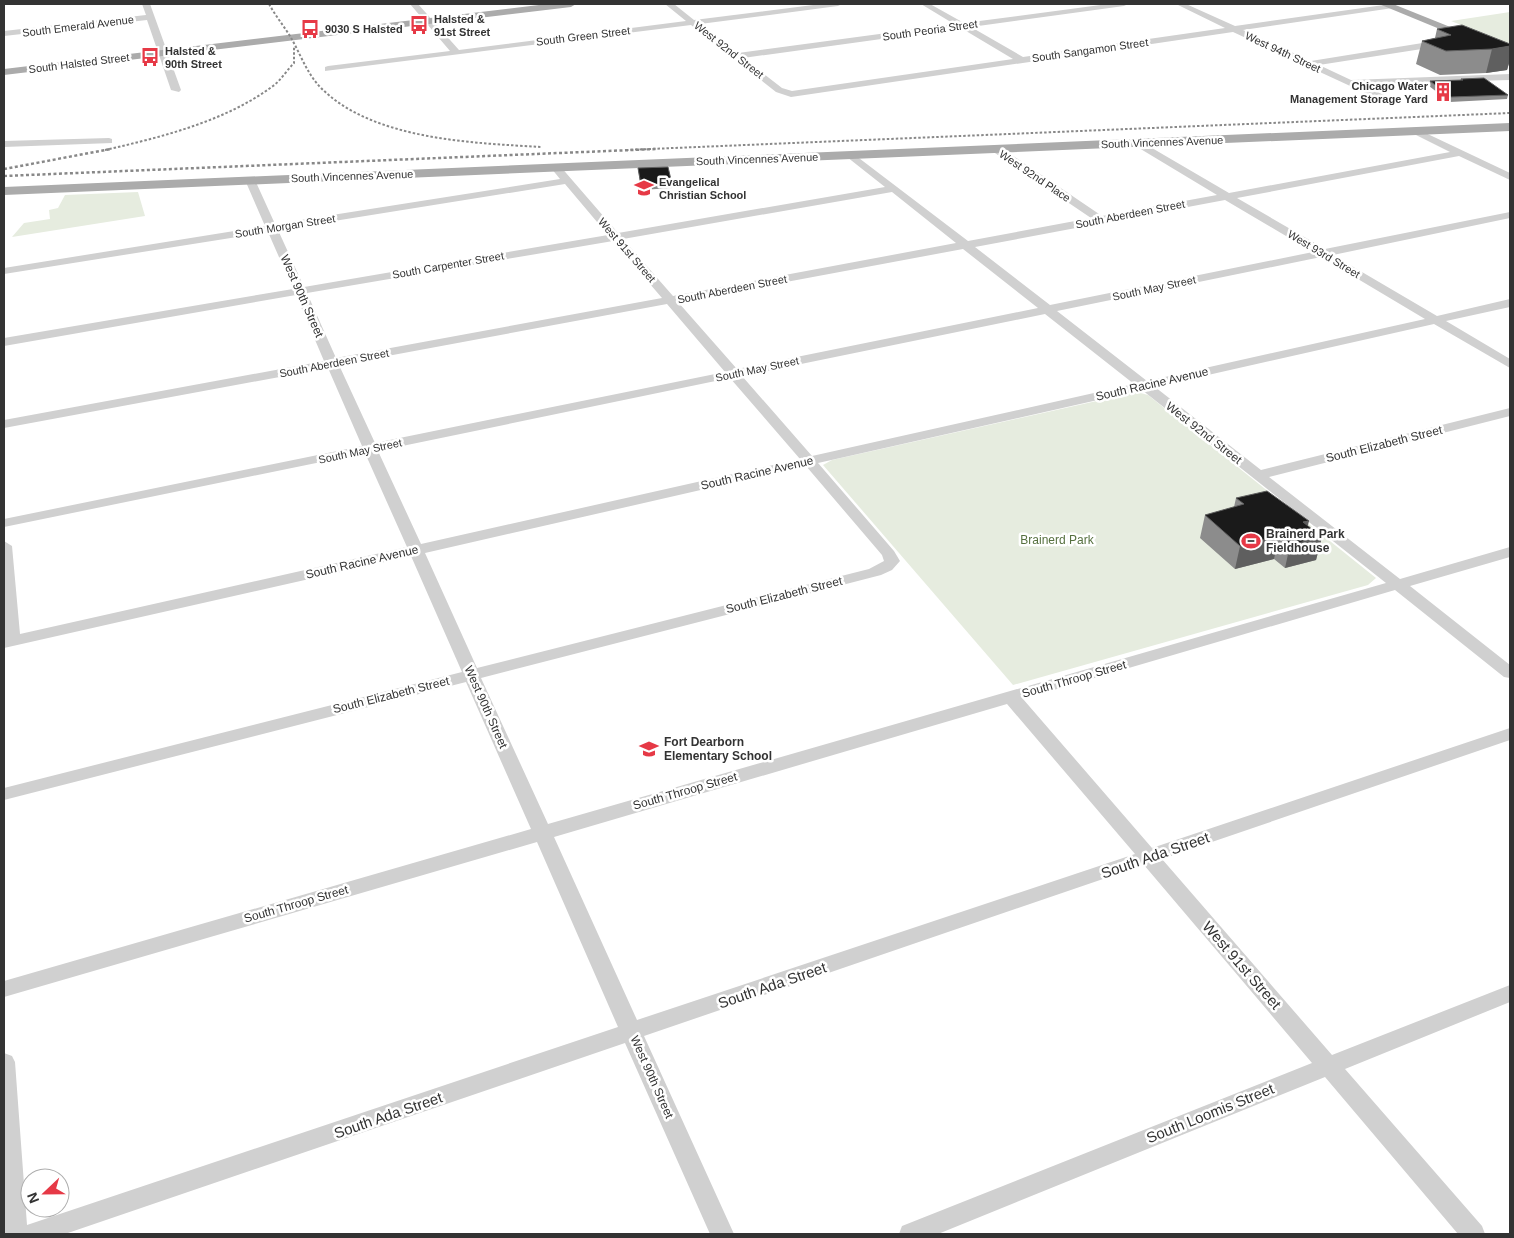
<svg xmlns="http://www.w3.org/2000/svg" width="1514" height="1238" font-family="Helvetica,sans-serif">
	<style>
		.green { fill: #e6ecdf }
		.lines { fill: none; stroke-linecap: round; stroke-linejoin: round }
		.minor { fill: #d0d0d0; fill-rule: evenodd }
		.major { fill: #ababab; fill-rule: evenodd }
		.rail-far1 { stroke: #888; stroke-width: 2; stroke-dasharray: 2.5 2; stroke-linecap: butt }
		.rail { stroke: #888; stroke-width: 2.5; stroke-dasharray: 3 2.5; stroke-linecap: butt }
		.wall { fill: #8c8c8c }
		.shaded-wall { fill: #5f5f5f }
		.building { fill: #1a1a1a; stroke: #5f5f5f }
		.labels { text-anchor: middle; dominant-baseline: central; stroke-width: 5; stroke-linejoin: round; paint-order: stroke }
		.far-poi-label { font-size: 11px; font-weight: bold; fill: #333; stroke: #fff; text-anchor: start }
		.far-street-label { font-size: 11px; fill: #333; stroke: #fff }
		.street-label { font-size: 12px; fill: #333; stroke: #fff }
		.poi-label { font-size: 12px; font-weight: bold; fill: #333; stroke: #fff; text-anchor: start }
		.park-label { font-size: 12px; fill: #56703f; stroke: #fff }
		.near-street-label { font-size: 15px; fill: #333; stroke: #fff }
	</style>
	<rect width="100%" height="100%" fill="#fff"/>
	<g class="green">
		<polygon points="1510,12 1510,44 1451,21"/>
		<polygon points="138,192 145,216 12,237 24,223 50,219 49,210 58,208 65,195"/>
		<polygon points="1137,392 1148,395 1376,578 1368,585 1013,685 823,465 832,460"/>
	</g>
	<g class="lines">
		<g class="minor">
			<polygon points="142,4 150,4 181,90 179,92 171,90 147,20 4,36 4,31 146,15"/>
			<path d="M 410,4 L 418,4 L 459,50 L 686,21 L 665,4 L 674,4 L 694,20 L 821,4 L 842,4 L 838,6 L 700,24 L 738,53 L 954,24 L 921,4 L 930,4 L 964,23 L 1108,4 L 1128,4 L 1124,6 L 971,27 L 1023,57 L 1225,28 L 1176,4 L 1186,4 L 1235,26 L 1391,4 L 1394,6 L 1393,8 L 1243,30 L 1311,61 L 1441,40 L 1445,43 L 1441,46 L 1319,65 L 1351,80 L 1510,74 L 1510,80 L 1361,84 L 1390,98 L 1392,100 L 1387,103 L 1233,32 L 791,97 L 776,92 L 691,25 L 325,71 L 325,67 L 328,66 L 450,51 ZM 961,28 L 1013,59 L 792,91 L 782,88 L 743,58 Z"/>
			<path d="M 1415,128 L 1510,173 L 1510,180 L 1459,156 L 1237,198 L 1325,249 L 1510,212 L 1510,218 L 1333,255 L 1437,316 L 1510,299 L 1510,307 L 1446,321 L 1510,359 L 1510,368 L 1434,324 L 1155,387 L 1261,470 L 1510,408 L 1510,416 L 1269,477 L 1400,579 L 1510,547 L 1510,557 L 1410,586 L 1510,665 L 1510,678 L 1504,677 L 1395,590 L 1023,699 L 1152,848 L 1510,728 L 1510,740 L 1162,859 L 1332,1055 L 1510,985 L 1510,1002 L 1345,1069 L 1482,1226 L 1485,1234 L 1458,1234 L 1325,1077 L 938,1234 L 899,1234 L 902,1226 L 1312,1063 L 1144,865 L 644,1036 L 734,1234 L 710,1234 L 625,1043 L 65,1234 L 4,1234 L 4,1053 L 12,1056 L 15,1062 L 27,1225 L 618,1027 L 537,842 L 4,997 L 4,981 L 531,829 L 466,682 L 4,800 L 4,788 L 462,672 L 411,556 L 4,648 L 4,541 L 12,546 L 20,634 L 407,547 L 365,453 L 4,527 L 4,519 L 362,446 L 328,368 L 4,428 L 4,420 L 324,361 L 296,295 L 4,346 L 4,338 L 293,289 L 268,232 L 4,274 L 4,268 L 265,226 L 245,180 L 250,177 L 255,180 L 275,224 L 560,179 L 551,168 L 556,165 L 560,166 L 618,233 L 885,187 L 847,157 L 846,155 L 851,152 L 968,241 L 1091,218 L 992,151 L 992,147 L 1000,147 L 1102,216 L 1217,195 L 1134,145 L 1134,141 L 1140,141 L 1229,193 L 1450,152 L 1412,133 L 1412,129 ZM 565,184 L 608,235 L 304,287 L 278,230 ZM 892,192 L 956,243 L 673,296 L 623,239 ZM 1225,200 L 1313,252 L 1050,305 L 975,247 ZM 613,241 L 662,298 L 336,358 L 307,293 ZM 963,249 L 1038,308 L 737,369 L 678,302 ZM 1321,257 L 1425,319 L 1147,381 L 1057,311 ZM 667,304 L 725,372 L 375,443 L 339,365 ZM 1045,314 L 1134,384 L 812,456 L 742,376 ZM 730,378 L 800,459 L 421,544 L 378,451 ZM 1142,390 L 1386,583 L 548,824 L 481,678 L 881,575 L 892,570 L 900,561 L 894,551 L 818,463 ZM 806,466 L 882,555 L 884,561 L 869,569 L 477,668 L 425,553 ZM 1007,704 L 1135,854 L 637,1020 L 554,837 Z"/>
			<polygon points="109,138 112,139 112,143 4,147 4,141"/>
		</g>
		<g class="major">
			<polygon points="547,4 576,4 571,7 4,75 4,69"/>
			<polygon points="1379,4 1393,4 1510,51 1510,58"/>
			<polygon points="1510,123 1510,131 4,195 4,187"/>
		</g>
		<g class="rail-far1">
			<path d="M 269,4 C 275,15 283,25 290,36 C 300,53 307,74 321,88 C 373,140 473,143 542,147"/>
			<path d="M 105,150 C 162,137 226,121 273,86 C 281,80 287,70 294,63 L 294,46"/>
			<polyline points="626,150 1510,113"/>
		</g>
		<g class="rail">
			<polyline points="4,169 111,149"/>
			<polyline points="4,176 656,149"/>
		</g>
	</g>
	<g class="wall">
		<polygon points="1437,29 1510,44 1510,60 1507,70 1486,73 1440,75 1416,64 1422,41 1435,38"/>
		<polygon points="1461,79 1508,95 1507,99 1450,102 1429,86 1430,81 1460,80"/>
		<polygon points="638,168 672,184 672,188 641,190"/>
		<polygon points="1236,498 1308,526 1322,537 1316,560 1285,568 1274,559 1235,569 1200,538 1205,515 1234,507"/>
	</g>
	<g class="shaded-wall">
		<polygon points="1510,46 1510,60 1507,70 1486,73 1492,49"/>
		<polygon points="1309,521 1304,541 1322,537 1316,560 1285,568 1290,545 1303,522"/>
		<polygon points="1279,536 1274,559 1235,569 1240,546"/>
	</g>
	<g class="building">
		<polygon points="1462,25 1510,44 1510,46 1492,49 1446,51 1422,41 1451,35 1437,29"/>
		<polygon points="1484,78 1508,95 1451,97 1430,81 1463,80 1461,79"/>
		<polygon points="668,167 672,184 641,185 638,168"/>
		<polygon points="1267,491 1309,521 1303,522 1322,537 1290,545 1279,536 1240,546 1205,515 1244,504 1236,498"/>
	</g>
	<defs>
		<g id="bus-bare" transform="scale(1.5)"><path d="M-5-6H5V4H4V6H2V4H-2V6H-4V4H-5ZM-3.5-4V0h7V-4ZM-3.5 1.2v1.5H-2V1.2ZM2 1.2v1.5H3.5V1.2Z" fill="#e63946" stroke="#fff" stroke-width="2.5" paint-order="stroke"/></g>
		<g id="building-bare" transform="scale(1.5)"><path d="M-4-6H4V6H1V3H-1V6H-4ZM-2.5-4.3h1.7v1.8h-1.7ZM.8-4.3h1.7v1.8H.8ZM-2.5-1h1.7V.8h-1.7ZM.8-1h1.7V.8H.8Z" fill="#e63946" stroke="#fff" stroke-width="2.5" paint-order="stroke"/></g>
		<g id="school-bare" transform="scale(1.5)"><path d="M0-5L7-2L0 1L-7-2ZM-4 1L0 2.5L4 1V4Q0 6-4 4Z" fill="#e63946" stroke="#fff" stroke-width="2.5" paint-order="stroke"/></g>
		<g id="stadium-bare" transform="scale(1.5)"><path d="M0-5a6.5 5 0 1 0 0 10a6.5 5 0 1 0 0-10ZM-3.5-1.8h7v3.6h-7Z" fill="#e63946" stroke="#fff" stroke-width="2.5" paint-order="stroke"/></g>
	</defs>
	<g fill-rule="evenodd">
		<use href="#bus-bare" x="419" y="25"/>
		<use href="#bus-bare" x="310" y="29"/>
		<use href="#bus-bare" x="150" y="57"/>
		<use href="#building-bare" x="1443" y="92"/>
		<use href="#school-bare" x="644" y="188"/>
		<use href="#stadium-bare" x="1251" y="541"/>
		<use href="#school-bare" x="649" y="749"/>
	</g>
	<g class="labels">
		<g class="far-poi-label">
			<text x="434" y="19">Halsted &amp;<tspan x="434" dy="13">91st Street</tspan></text>
			<text x="325" y="29">9030 S Halsted</text>
			<text x="165" y="51">Halsted &amp;<tspan x="165" dy="13">90th Street</tspan></text>
			<text x="1428" y="86" text-anchor="end">Chicago Water<tspan x="1428" dy="13">Management Storage Yard</tspan></text>
			<text x="659" y="182">Evangelical<tspan x="659" dy="13">Christian School</tspan></text>
		</g>
		<g class="far-street-label">
			<text transform="translate(78 26) rotate(-7)">South Emerald Avenue</text>
			<text transform="translate(930 30) rotate(-8)">South Peoria Street</text>
			<text transform="translate(583 36) rotate(-7)">South Green Street</text>
			<text transform="translate(729 50) rotate(38)">West 92nd Street</text>
			<text transform="translate(1090 50) rotate(-8)">South Sangamon Street</text>
			<text transform="translate(1283 52) rotate(25)">West 94th Street</text>
			<text transform="translate(79 63) rotate(-7)">South Halsted Street</text>
			<text transform="translate(1162 142) rotate(-2)">South Vincennes Avenue</text>
			<text transform="translate(757 159) rotate(-2)">South Vincennes Avenue</text>
			<text transform="translate(352 176) rotate(-2)">South Vincennes Avenue</text>
			<text transform="translate(1035 176) rotate(34)">West 92nd Place</text>
			<text transform="translate(1130 214) rotate(-11)">South Aberdeen Street</text>
			<text transform="translate(285 226) rotate(-9)">South Morgan Street</text>
			<text transform="translate(627 250) rotate(49)">West 91st Street</text>
			<text transform="translate(1324 254) rotate(31)">West 93rd Street</text>
			<text transform="translate(448 265) rotate(-10)">South Carpenter Street</text>
			<text transform="translate(1154 288) rotate(-12)">South May Street</text>
			<text transform="translate(732 289) rotate(-11)">South Aberdeen Street</text>
			<text transform="translate(334 363) rotate(-11)">South Aberdeen Street</text>
			<text transform="translate(757 369) rotate(-12)">South May Street</text>
			<text transform="translate(360 451) rotate(-12)">South May Street</text>
		</g>
		<g class="street-label">
			<text transform="translate(302 296) rotate(66)">West 90th Street</text>
			<text transform="translate(1152 384) rotate(-13)">South Racine Avenue</text>
			<text transform="translate(1204 433) rotate(38)">West 92nd Street</text>
			<text transform="translate(1384 444) rotate(-14)">South Elizabeth Street</text>
			<text transform="translate(757 473) rotate(-13)">South Racine Avenue</text>
			<text transform="translate(362 562) rotate(-13)">South Racine Avenue</text>
			<text transform="translate(784 595) rotate(-14)">South Elizabeth Street</text>
			<text transform="translate(1074 679) rotate(-16)">South Throop Street</text>
			<text transform="translate(391 695) rotate(-14)">South Elizabeth Street</text>
			<text transform="translate(486 707) rotate(66)">West 90th Street</text>
			<text transform="translate(685 791) rotate(-16)">South Throop Street</text>
			<text transform="translate(296 904) rotate(-16)">South Throop Street</text>
			<text transform="translate(652 1077) rotate(66)">West 90th Street</text>
		</g>
		<g class="poi-label">
			<text x="1266" y="534">Brainerd Park<tspan x="1266" dy="14">Fieldhouse</tspan></text>
			<text x="664" y="742">Fort Dearborn<tspan x="664" dy="14">Elementary School</tspan></text>
		</g>
		<g class="park-label">
			<text x="1057" y="540">Brainerd Park</text>
		</g>
		<g class="near-street-label">
			<text transform="translate(1155 855) rotate(-19)">South Ada Street</text>
			<text transform="translate(1242 965) rotate(49)">West 91st Street</text>
			<text transform="translate(772 985) rotate(-19)">South Ada Street</text>
			<text transform="translate(1210 1113) rotate(-22)">South Loomis Street</text>
			<text transform="translate(388 1115) rotate(-19)">South Ada Street</text>
		</g>
	</g>
	<rect width="1514" height="1238" fill="none" stroke="#333333" stroke-width="10"/>
	<g transform="translate(45 1193) rotate(248)"><circle r="24" fill="#ffffff" stroke="#adadad"/>
	<path d="M0-4L9 19L0 12L-9 19Z" fill="#e63946"/>
	<text y="-8" font-size="14" font-weight="bold" text-anchor="middle" fill="#333333">N</text>
	</g>
</svg>
